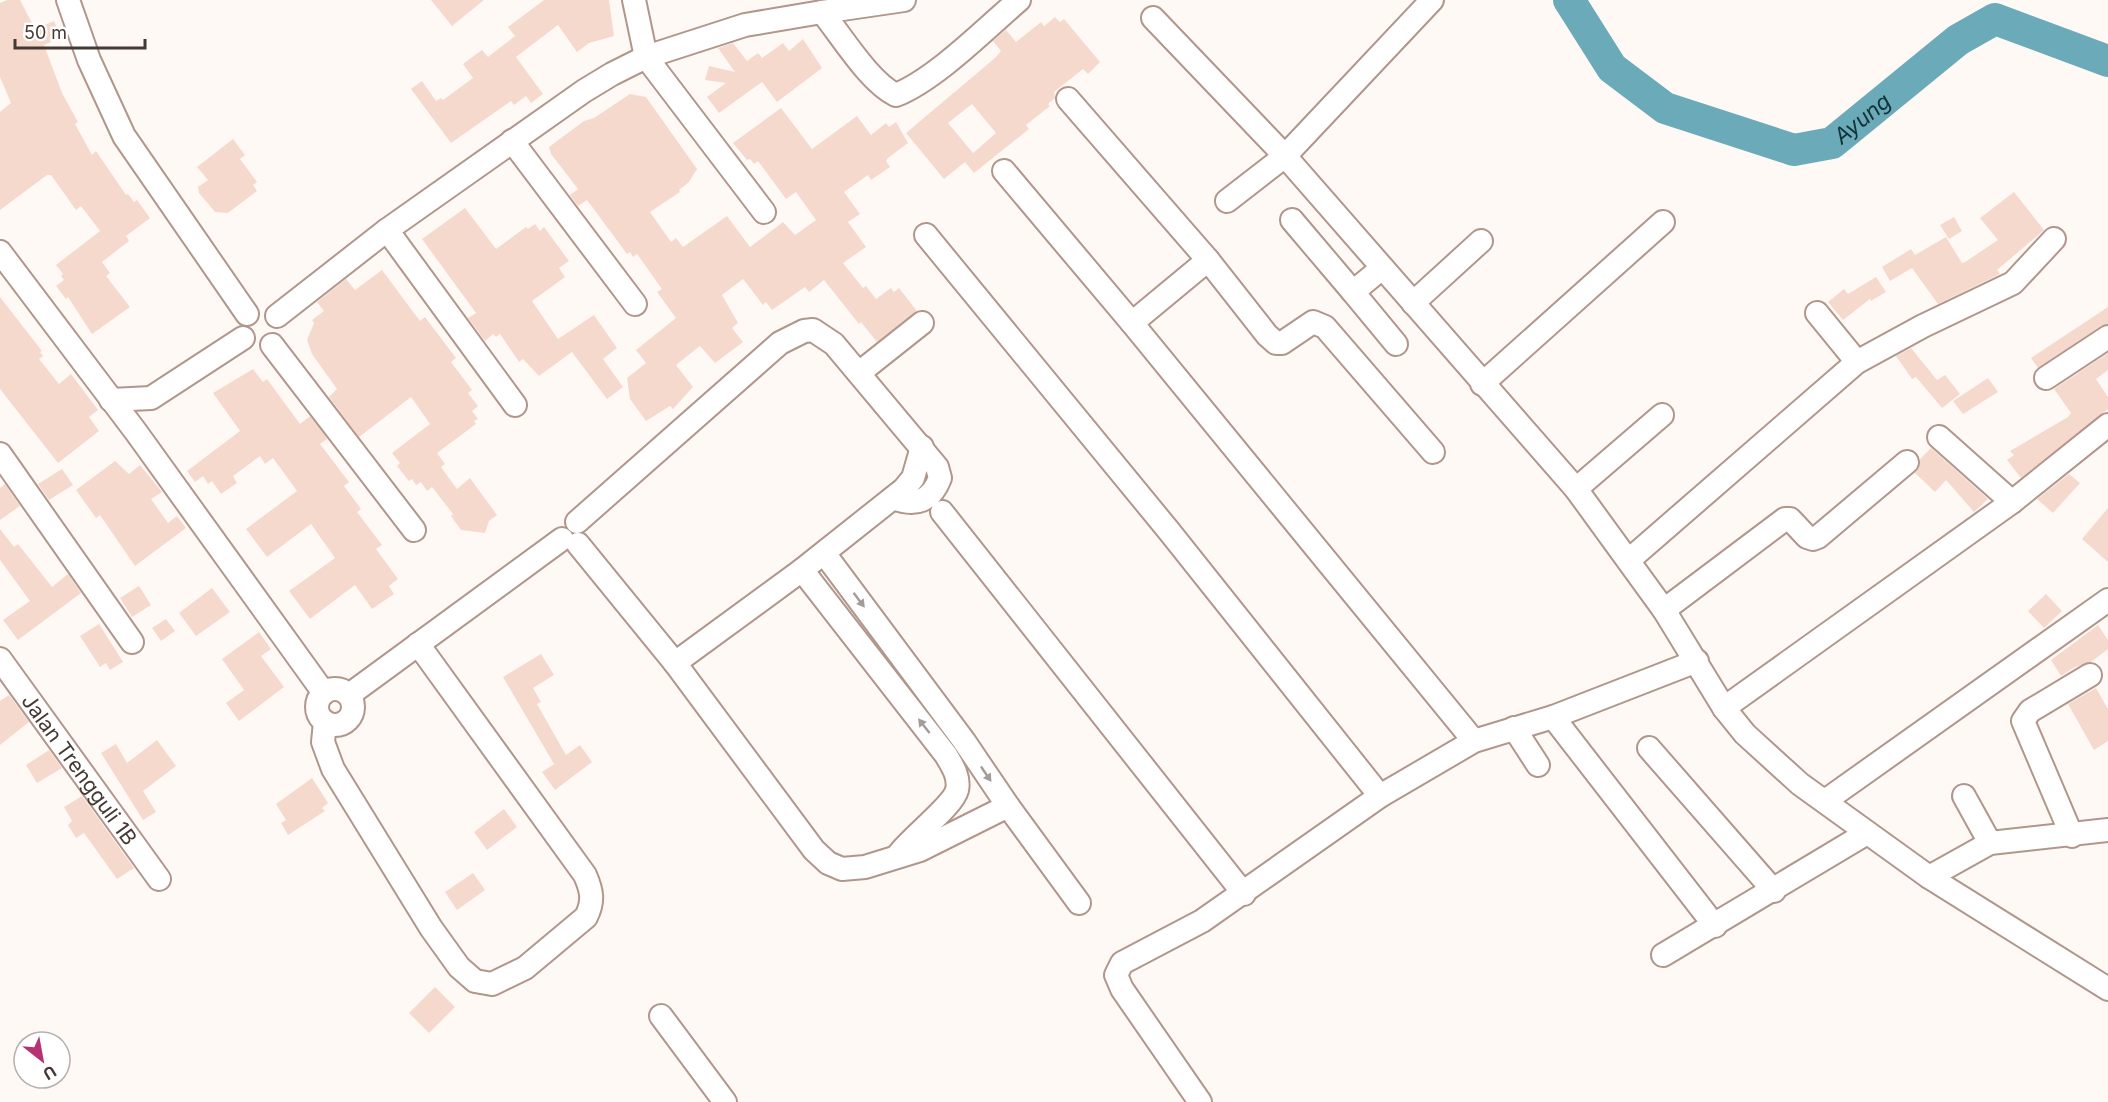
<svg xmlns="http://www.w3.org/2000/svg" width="2108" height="1102" font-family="Inter,sans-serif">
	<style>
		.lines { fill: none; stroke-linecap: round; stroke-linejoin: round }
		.river { stroke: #6aaab9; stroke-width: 32 }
		.building { fill: #f6d9cd; fill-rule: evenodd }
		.minor-casing { stroke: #b1968b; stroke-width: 26 }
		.minor { stroke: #fff; stroke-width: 22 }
		.oneway { fill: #a29c9a }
		.labels { text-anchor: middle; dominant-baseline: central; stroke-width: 6; stroke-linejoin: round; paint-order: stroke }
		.street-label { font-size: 21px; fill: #453934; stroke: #fff }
		.water-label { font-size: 22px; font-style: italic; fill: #123239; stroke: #fff }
	</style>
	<rect width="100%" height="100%" fill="#fff9f6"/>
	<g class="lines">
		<path class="river" id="s1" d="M 1569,0 L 1612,68 L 1665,108 L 1794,150 L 1832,143 L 1958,40 L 1995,19 L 2108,61"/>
	</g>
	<g class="building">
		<polygon points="7,0 20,0 35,29 54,21 61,37 44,45 62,93 78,122 75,124 92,155 96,151 126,195 128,194 134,202 137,200 150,218 126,236 129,241 102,262 110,273 106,276 130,307 92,334 68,297 66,299 56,286 64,280 61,276 63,274 56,265 100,231 81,206 76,210 51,175 47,175 0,210 0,112 11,103 0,77 0,3"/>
		<polygon points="431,0 484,0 452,26"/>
		<polygon points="544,0 609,0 614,36 589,43 577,52 558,25 516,57 543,94 531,103 526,96 514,105 511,101 451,143 411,89 422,81 436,101 441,98 443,100 473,78 463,64 482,50 488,57 515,36 508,27"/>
		<path d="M 1055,17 L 1060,22 L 1064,19 L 1100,62 L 1088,74 L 1083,69 L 1054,92 L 1055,98 L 1048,104 L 1050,106 L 1026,125 L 1029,129 L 974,173 L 965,162 L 944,179 L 906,133 L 995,58 L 1001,51 L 993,41 L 1006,30 L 1016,42 L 1041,22 L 1044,26 ZM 972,104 L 996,133 L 973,153 L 948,123 Z"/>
		<polygon points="803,39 822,68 777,102 762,82 719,113 707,97 726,83 705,80 709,66 735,72 718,48 733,43 747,61 758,53 762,58 783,43 789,51"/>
		<polygon points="630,94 646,97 697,169 689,182 679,190 680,192 650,212 671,242 676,238 683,247 727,216 750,247 783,222 795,235 816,220 796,192 786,199 758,161 754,164 750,159 747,160 733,143 781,108 812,149 857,116 871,135 886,123 889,127 896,122 908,143 888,158 886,161 890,167 871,180 868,175 844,192 860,214 848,222 866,247 843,263 863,288 866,286 876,299 891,288 894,292 899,288 917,311 877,342 861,322 859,324 824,280 809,292 805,287 772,310 766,302 763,305 743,279 722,295 738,323 732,328 743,342 715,363 700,346 676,365 693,387 673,409 670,406 646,421 630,399 627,378 646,363 636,350 676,318 657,292 662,289 637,254 633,257 630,252 627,254 587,200 578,206 570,195 578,189 551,154 549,147 584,121 594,118"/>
		<polygon points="233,139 245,155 240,159 257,182 253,185 257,191 228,213 215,212 199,193 198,187 208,180 197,167"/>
		<polygon points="2014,192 2044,230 1997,270 2000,274 1938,304 1912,268 1890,281 1882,267 1911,249 1915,255 1946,237 1962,263 1965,262 1998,240 1980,218"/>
		<polygon points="465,208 496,249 526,227 528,229 535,224 540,231 544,227 569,261 559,268 565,277 532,301 558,339 594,315 617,348 603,359 623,387 607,399 572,352 539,376 523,359 519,362 500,334 496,337 493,334 485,341 468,318 476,313 422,239"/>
		<polygon points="1954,217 1962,231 1949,239 1940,225"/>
		<polygon points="382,270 420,321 425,317 456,358 451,362 472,390 468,393 478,406 472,411 478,419 474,421 476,424 437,453 445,464 441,467 457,489 470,478 497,515 489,521 485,533 461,530 451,516 453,514 432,487 427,491 421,482 416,485 412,479 409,481 397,466 400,463 392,453 430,424 411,397 359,437 329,397 337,389 312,354 307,340 314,323 312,320 324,311 317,302 346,279 355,290"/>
		<polygon points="1876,277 1886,292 1871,301 1870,299 1843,320 1828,302 1844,289 1848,294"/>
		<polygon points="0,297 42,351 40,352 43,356 39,359 59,384 71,374 98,410 89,417 99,431 58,463 0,389"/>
		<polygon points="2108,307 2108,324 2101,326 2038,368 2031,358"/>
		<polygon points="1911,348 1937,380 1945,375 1960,394 1942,408 1916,377 1912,379 1896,356"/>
		<polygon points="2108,353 2108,370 2096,379 2108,397 2108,409 2021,478 2007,460 2014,455 2010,451 2068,417 2071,413 2054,389"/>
		<polygon points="253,369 263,382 267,379 300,424 310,416 324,434 327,439 320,444 349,482 344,486 361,509 357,512 382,545 376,549 398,579 389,586 394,594 372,609 355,585 310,619 289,591 335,558 311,524 267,557 246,529 297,491 273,458 265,464 260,456 233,476 237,483 221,494 212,481 208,484 203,476 195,482 187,471 240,431 213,393"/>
		<polygon points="1988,378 1998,392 1963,414 1953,401"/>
		<polygon points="1931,448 1988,499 1974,512 1946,480 1935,492 1915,473 1919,467 1920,459"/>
		<polygon points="115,461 129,474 140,465 162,492 151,499 168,523 177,516 186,528 135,566 100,515 96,518 76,490"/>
		<polygon points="62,469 73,485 49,500 38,484"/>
		<polygon points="2069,474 2080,483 2053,513 2037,499"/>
		<polygon points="5,484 20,506 0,520 0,488"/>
		<polygon points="2108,508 2108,562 2082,539"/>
		<polygon points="0,529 14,547 18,544 52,587 68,574 81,593 18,640 3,620 30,601 0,560"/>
		<polygon points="139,586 151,605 132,617 120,598"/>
		<polygon points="212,588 230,612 196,636 179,613"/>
		<polygon points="2046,594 2062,611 2044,628 2028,611"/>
		<polygon points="166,619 175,631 161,641 152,628"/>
		<polygon points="99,624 123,662 110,670 106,663 100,667 80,636"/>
		<polygon points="2098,625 2108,640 2108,649 2091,662 2075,667 2061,676 2051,660"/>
		<polygon points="259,632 271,649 261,656 284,687 239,721 226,703 244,690 222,659"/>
		<polygon points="541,654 554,675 533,688 541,702 537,704 566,755 580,745 592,762 555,790 542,772 554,764 503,677"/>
		<polygon points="2096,688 2108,709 2108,741 2094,750 2068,704"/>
		<polygon points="9,695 29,722 0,745 0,701"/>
		<polygon points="157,740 176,766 143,791 156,812 143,820 101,753 116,744 127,763"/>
		<polygon points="49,750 62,768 37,783 26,765"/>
		<polygon points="312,778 328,803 322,808 325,811 288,835 281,823 286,820 276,804"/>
		<polygon points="82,796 134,868 117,879 84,833 76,838 68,825 72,821 64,807"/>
		<polygon points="504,809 517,827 487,850 474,832"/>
		<polygon points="473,873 485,890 457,910 445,892"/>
		<polygon points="435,987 455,1007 429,1033 409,1013"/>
	</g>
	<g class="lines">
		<g class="minor-casing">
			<g id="minor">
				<polyline points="68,0 89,60 124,136 247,314"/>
				<polyline points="634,0 646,57 764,212"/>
				<polyline points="822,12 904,0"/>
				<polyline points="1153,18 1285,156 1576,489 1664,610 1724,708 1745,734 1800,784 1929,877 2108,989"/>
				<polyline points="1068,99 1208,260 1267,335 1276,343 1282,343 1313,322 1325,327 1433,452"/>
				<polyline points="512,141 635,304"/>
				<polyline points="1004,171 1132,323 1474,741"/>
				<polyline points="1227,201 1285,156 1432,0"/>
				<polyline points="1292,220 1353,292"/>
				<polyline points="387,230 515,405"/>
				<polyline points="926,235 1169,531 1380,796"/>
				<polyline points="0,252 136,432 324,693"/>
				<polyline points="1382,268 1353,292 1396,344"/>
				<polyline points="1413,303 1481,241"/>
				<polyline points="1817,313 1857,362"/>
				<path d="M 277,316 L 387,230 L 584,91 L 612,74 L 646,57 L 745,25 L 822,12 C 841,35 869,82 896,95 C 936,79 985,29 1019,0"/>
				<polyline points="1132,323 1208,260"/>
				<polyline points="272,345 414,530"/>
				<polyline points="859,373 922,323"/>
				<polyline points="2046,378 2108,337"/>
				<polyline points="1482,384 1663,222"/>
				<polyline points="111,400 151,398 243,338"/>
				<polyline points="1939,437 2012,502"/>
				<polyline points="0,454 132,642"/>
				<polyline points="1576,489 1662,415"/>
				<polyline points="942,512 1244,894"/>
				<path d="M 577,522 L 780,343 L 804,331 L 813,330 L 834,344 L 937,467 L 940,478 C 931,501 916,507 893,498"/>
				<polyline points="578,544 675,663 814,850 828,863 842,869 865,867 920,850 1008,806 964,741 824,553"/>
				<polyline points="1629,560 1857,362 1923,326 2013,283 2054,239"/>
				<path d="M 802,570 L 946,755 C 952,765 960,777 957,790 C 953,806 911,837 898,855"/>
				<polyline points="1664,610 1785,519 1790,519 1807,537 1813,539 1818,537 1907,462"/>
				<path id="s2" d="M 0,659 L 159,879"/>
				<polyline points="675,663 802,570 904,489 913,478 922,447"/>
				<circle cx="335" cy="707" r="18"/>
				<polyline points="349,695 562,539"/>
				<polyline points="1724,708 2012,502 2108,425"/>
				<polyline points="1553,717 1715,926"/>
				<path d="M 325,722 L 323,742 L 333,769 L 431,928 L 459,967 L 475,981 L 492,984 L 525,968 L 586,917 C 594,901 592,891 585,875 L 418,644"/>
				<polyline points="1514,728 1538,765"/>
				<polyline points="1649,748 1774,891"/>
				<polyline points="1964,796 1990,843"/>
				<polyline points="1825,801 2108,600"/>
				<polyline points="1008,806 1079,903"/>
				<polyline points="2072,836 2023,721 2030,711 2090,675"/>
				<polyline points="1929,877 1990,843 2108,830"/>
				<polyline points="1663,955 1867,833"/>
				<polyline points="661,1016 725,1102"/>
				<polyline points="1200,1102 1122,989 1116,975 1122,963 1202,921 1380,796 1474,741 1553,717 1697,661"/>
			</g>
		</g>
		<use href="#minor" class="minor"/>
	</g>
	<defs><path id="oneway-solid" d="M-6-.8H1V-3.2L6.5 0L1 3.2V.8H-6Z" transform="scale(1.5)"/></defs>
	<g class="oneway">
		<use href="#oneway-solid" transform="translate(859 600) rotate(53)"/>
		<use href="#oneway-solid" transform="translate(924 726) rotate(-128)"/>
		<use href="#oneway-solid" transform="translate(986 774) rotate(56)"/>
	</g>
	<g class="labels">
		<g class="street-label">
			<text stroke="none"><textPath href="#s2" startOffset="136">Jalan Trengguli 1B</textPath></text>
		</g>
		<g class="water-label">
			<text stroke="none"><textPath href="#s1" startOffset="360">Ayung</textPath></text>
		</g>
	</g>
	<g transform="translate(42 1060) rotate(149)"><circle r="28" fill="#ffffff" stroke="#b5b0ae" stroke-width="1.5"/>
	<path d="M0-4.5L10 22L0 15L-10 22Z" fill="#b83173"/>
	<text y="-9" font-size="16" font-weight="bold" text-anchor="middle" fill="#453934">U</text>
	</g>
	<path d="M15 39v9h130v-9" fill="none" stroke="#453934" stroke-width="3"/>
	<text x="24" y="39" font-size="18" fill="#453934" stroke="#ffffff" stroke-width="4.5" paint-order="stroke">50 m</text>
</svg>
